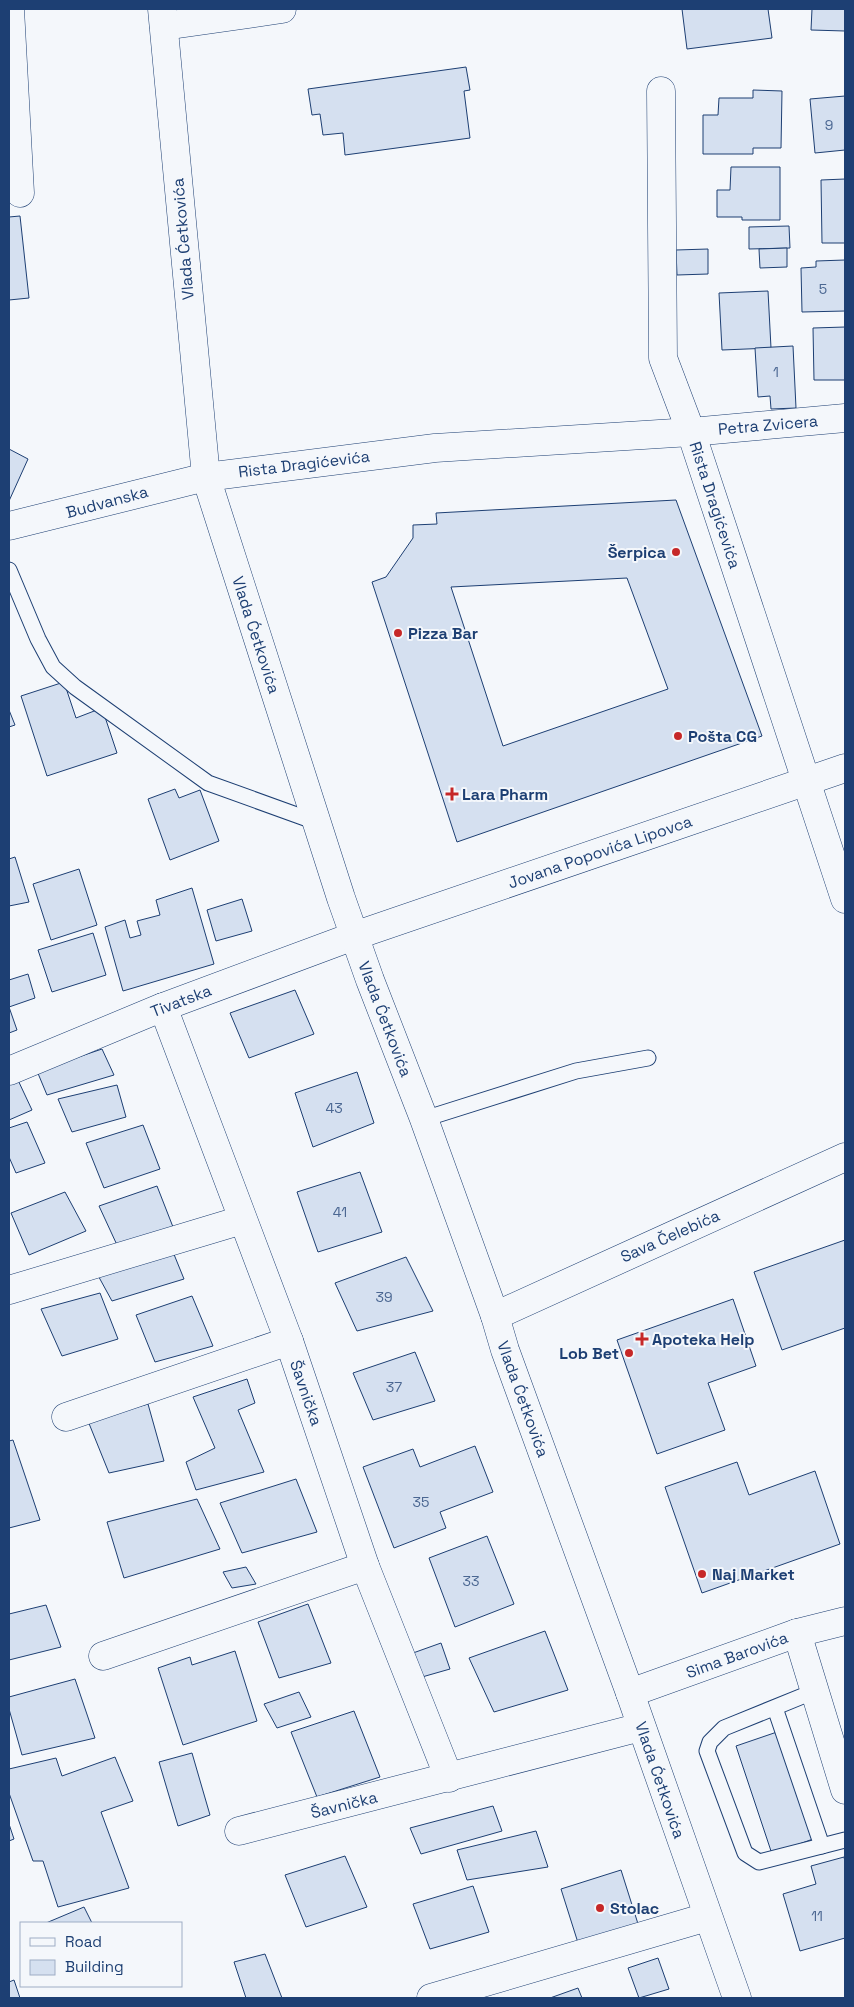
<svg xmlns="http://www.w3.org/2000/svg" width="854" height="2007" font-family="'Space Grotesk',sans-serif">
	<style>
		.building { fill: #d5e0f0; stroke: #1d3f73; fill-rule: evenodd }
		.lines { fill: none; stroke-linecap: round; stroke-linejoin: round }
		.lane-casing { stroke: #1d3f73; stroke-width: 17 }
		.street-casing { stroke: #1d3f73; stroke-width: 29 }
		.secondary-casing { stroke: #1d3f73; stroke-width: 29 }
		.lane { stroke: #f4f7fb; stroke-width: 15 }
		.street { stroke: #f4f7fb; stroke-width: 28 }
		.secondary { stroke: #f4f7fb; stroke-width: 28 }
		.poi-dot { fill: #c62828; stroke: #f4f7fb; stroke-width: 2 }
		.labels { text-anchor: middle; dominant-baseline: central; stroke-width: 4; stroke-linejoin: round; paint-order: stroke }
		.number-label { font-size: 14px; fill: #4b6792 }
		.street-label { font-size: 16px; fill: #1d3f73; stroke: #f4f7fb }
		.poi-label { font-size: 16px; font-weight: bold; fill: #1d3f73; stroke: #f4f7fb; text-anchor: start }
	</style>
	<rect width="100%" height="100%" fill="#f4f7fb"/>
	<g class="building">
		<polygon points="682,9 768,9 772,38 687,49"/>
		<polygon points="812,9 845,9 845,31 811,30"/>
		<polygon points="466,67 470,90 464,91 470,138 345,155 343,133 323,135 320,114 312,115 308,89"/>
		<polygon points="753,90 782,91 781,148 753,148 753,154 703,154 703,115 718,115 719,98 753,98"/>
		<polygon points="845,96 845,150 815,153 810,99"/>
		<polygon points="731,167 780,167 780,220 742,220 742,217 717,217 717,190 730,190"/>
		<polygon points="845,179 845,243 822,243 821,180"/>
		<polygon points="20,216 29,298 9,300 9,217"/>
		<polygon points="789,226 790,248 749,249 749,227"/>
		<polygon points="787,248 787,267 760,268 759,249"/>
		<polygon points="708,249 708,274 677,275 676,250"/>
		<polygon points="845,260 845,311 802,312 801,268 816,267 816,261"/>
		<polygon points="768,291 771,348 722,350 719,293"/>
		<polygon points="845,327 845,380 814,380 813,328"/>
		<polygon points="793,346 796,408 771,409 770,396 758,397 755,348"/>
		<polygon points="9,449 28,459 9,501"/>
		<path d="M 676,500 L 762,736 L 457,842 L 372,582 L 386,577 L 413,538 L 413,525 L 437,524 L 436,513 ZM 627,578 L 668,689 L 503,746 L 451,587 Z"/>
		<polygon points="64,682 76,718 102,708 117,753 47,776 21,696"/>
		<polygon points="9,710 15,725 9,727"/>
		<polygon points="175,789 179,798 200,790 219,841 170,860 148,799"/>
		<polygon points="15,857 29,902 9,906 9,859"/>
		<polygon points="79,869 97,925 51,940 33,884"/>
		<polygon points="192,888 214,964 123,991 105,927 125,920 130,938 141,935 137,921 160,915 156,900"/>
		<polygon points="242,899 252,931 216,941 207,910"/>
		<polygon points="93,933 106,975 52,992 38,950"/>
		<polygon points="28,974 35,998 9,1007 17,1030 9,1033 9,980"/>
		<polygon points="295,990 314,1034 249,1058 230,1013"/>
		<polygon points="102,1049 114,1075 47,1095 37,1071"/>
		<polygon points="357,1072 374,1123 313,1147 295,1093"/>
		<polygon points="17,1078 32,1110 9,1120 9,1081"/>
		<polygon points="117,1085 126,1117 72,1132 58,1099"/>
		<polygon points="27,1122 45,1163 16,1173 9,1157 9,1128"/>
		<polygon points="143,1125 160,1169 104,1188 86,1143"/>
		<polygon points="360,1172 382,1232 318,1252 297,1192"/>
		<polygon points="157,1186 173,1227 117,1245 99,1206"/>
		<polygon points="65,1192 86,1231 29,1255 11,1213"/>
		<polygon points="845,1240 845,1328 782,1350 754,1272"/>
		<polygon points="171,1247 184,1279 112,1301 95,1270"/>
		<polygon points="406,1257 433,1311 357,1331 335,1283"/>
		<polygon points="100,1293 118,1339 62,1356 41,1309"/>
		<polygon points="192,1296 213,1346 155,1362 136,1315"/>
		<polygon points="733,1299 756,1366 708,1383 725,1430 657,1454 617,1340"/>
		<polygon points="415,1352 435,1401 373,1420 353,1373"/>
		<polygon points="247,1379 255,1403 238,1410 264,1472 196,1490 186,1462 215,1448 193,1397"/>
		<polygon points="148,1404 164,1461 109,1473 88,1421"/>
		<polygon points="13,1440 40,1520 9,1528 9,1441"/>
		<polygon points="475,1446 493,1492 440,1512 446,1528 394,1548 363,1467 413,1449 420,1467"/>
		<polygon points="737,1462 749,1495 815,1471 840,1544 702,1593 665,1487"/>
		<polygon points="296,1479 317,1532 242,1553 220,1503"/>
		<polygon points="197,1499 220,1549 124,1578 107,1522"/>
		<polygon points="487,1536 514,1604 455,1627 429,1558"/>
		<polygon points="246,1567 256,1584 232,1588 223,1572"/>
		<polygon points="308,1604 331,1663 279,1678 258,1622"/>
		<polygon points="46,1605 61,1647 9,1660 9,1614"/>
		<polygon points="545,1631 568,1690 494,1712 469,1658"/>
		<polygon points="441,1643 450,1669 422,1677 413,1653"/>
		<polygon points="235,1651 257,1721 183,1745 158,1668 190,1657 192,1665"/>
		<polygon points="75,1679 95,1738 22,1755 9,1709 9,1697"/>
		<polygon points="299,1692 311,1717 277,1728 264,1704"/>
		<polygon points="354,1711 380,1777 317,1797 291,1732"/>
		<polygon points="777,1732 813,1839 772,1854 736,1746"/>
		<polygon points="192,1753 210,1815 178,1826 159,1762"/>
		<polygon points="115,1757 133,1801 101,1812 129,1888 58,1907 43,1861 33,1861 9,1793 9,1769 56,1758 62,1776"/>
		<polygon points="493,1806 502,1831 421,1854 410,1828"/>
		<polygon points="9,1824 14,1839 9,1841"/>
		<polygon points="536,1831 548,1867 467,1880 457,1850"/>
		<polygon points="345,1856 367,1907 306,1927 285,1875"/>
		<polygon points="844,1857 845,1862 845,1938 800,1951 783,1894 816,1884 811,1866"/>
		<polygon points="621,1870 639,1927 579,1946 561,1889"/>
		<polygon points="473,1886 489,1932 430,1949 413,1904"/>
		<polygon points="84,1907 92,1923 46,1923"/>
		<polygon points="265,1954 282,1998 246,1998 234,1962"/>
		<polygon points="658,1958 669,1989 639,1998 628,1968"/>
		<polygon points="14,1980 20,1998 9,1998 9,1982"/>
		<polygon points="578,1988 582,1998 550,1998"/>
	</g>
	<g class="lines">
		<g class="lane-casing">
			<g id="lane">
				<polyline points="9,570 38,639 53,667 75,687 208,783 316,822"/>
				<polyline points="424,1119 576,1071 648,1058"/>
				<polyline points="815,1691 724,1728 710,1742 707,1751 745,1853 759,1862 845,1840"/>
				<polyline points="775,1708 822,1846"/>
			</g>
		</g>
		<g class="street-casing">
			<g id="street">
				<polyline points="10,9 20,193"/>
				<polyline points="164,26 282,9"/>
				<polyline points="661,91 663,358 691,432 845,899"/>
				<polyline points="9,526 206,477 435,448 691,432 845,418"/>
				<polyline points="163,1007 289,1341 365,1566 449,1778"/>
				<polyline points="9,1071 163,1007 354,936 845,768"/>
				<polyline points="9,1290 242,1220"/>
				<polyline points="495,1316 845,1157"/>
				<polyline points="66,1417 289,1341"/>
				<polyline points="797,1633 845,1790"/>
				<polyline points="103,1656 365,1566"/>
				<polyline points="630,1693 797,1633 845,1621"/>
				<polyline points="239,1831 641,1727"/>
				<polyline points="431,1998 707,1917"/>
			</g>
		</g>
		<g class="secondary-casing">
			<polyline id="secondary" points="162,9 206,477 341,898 370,980 424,1119 495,1316 505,1350 630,1693 737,1998"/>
		</g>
		<use href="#lane" class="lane"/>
		<use href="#street" class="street"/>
		<use href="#secondary" class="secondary"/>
	</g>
	<g class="poi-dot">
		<circle cx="676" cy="552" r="5"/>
		<circle cx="398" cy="633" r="5"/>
		<circle cx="678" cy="736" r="5"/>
		<path d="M449.5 786.5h5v5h5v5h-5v5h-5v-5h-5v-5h5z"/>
		<path d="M639.5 1331.5h5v5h5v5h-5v5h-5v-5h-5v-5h5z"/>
		<circle cx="629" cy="1353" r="5"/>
		<circle cx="702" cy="1574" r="5"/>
		<circle cx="600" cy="1908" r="5"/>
	</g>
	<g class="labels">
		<g class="number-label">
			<text x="829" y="125">9</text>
			<text x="823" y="289">5</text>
			<text x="776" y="372">1</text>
			<text x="334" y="1108">43</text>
			<text x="340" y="1212">41</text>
			<text x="384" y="1297">39</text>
			<text x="394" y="1387">37</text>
			<text x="421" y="1502">35</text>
			<text x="471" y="1581">33</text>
			<text x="817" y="1916">11</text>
		</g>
		<g class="street-label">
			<text transform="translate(183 239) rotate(-95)">Vlada Ćetkovića</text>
			<text transform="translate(768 425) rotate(-5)">Petra Zvicera</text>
			<text transform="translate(304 464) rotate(-7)">Rista Dragićevića</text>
			<text transform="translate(107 502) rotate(-15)">Budvanska</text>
			<text transform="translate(715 505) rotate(72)">Rista Dragićevića</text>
			<text transform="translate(256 635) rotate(72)">Vlada Ćetkovića</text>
			<text transform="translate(600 852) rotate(-19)">Jovana Popovića Lipovca</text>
			<text transform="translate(181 1001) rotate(-21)">Tivatska</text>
			<text transform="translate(385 1019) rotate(69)">Vlada Ćetkovića</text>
			<text transform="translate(670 1236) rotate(-24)">Sava Čelebića</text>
			<text transform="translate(306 1393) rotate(71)">Šavnička</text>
			<text transform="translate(523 1399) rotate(70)">Vlada Ćetkovića</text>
			<text transform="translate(737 1655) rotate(-20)">Sima Barovića</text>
			<text transform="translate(660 1780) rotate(71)">Vlada Ćetkovića</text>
			<text transform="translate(344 1805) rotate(-14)">Šavnička</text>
		</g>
		<g class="poi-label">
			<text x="666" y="552" text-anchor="end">Šerpica</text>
			<text x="408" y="633">Pizza Bar</text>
			<text x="688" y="736">Pošta CG</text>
			<text x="462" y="794">Lara Pharm</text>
			<text x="652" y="1339">Apoteka Help</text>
			<text x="619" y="1353" text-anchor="end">Lob Bet</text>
			<text x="712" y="1574">Naj Market</text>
			<text x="610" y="1908">Stolac</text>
		</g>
	</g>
	<rect width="854" height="2007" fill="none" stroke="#1d3f73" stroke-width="20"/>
	<rect x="20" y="1922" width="162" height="65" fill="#f4f7fb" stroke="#9eadc5"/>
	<rect x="30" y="1938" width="25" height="8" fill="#f4f7fb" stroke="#9eadc5"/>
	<text x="65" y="1947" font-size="15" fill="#1d3f73">Road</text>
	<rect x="30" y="1960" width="25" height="15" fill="#d5e0f0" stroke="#9eadc5"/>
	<text x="65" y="1972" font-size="15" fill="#1d3f73">Building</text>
</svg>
